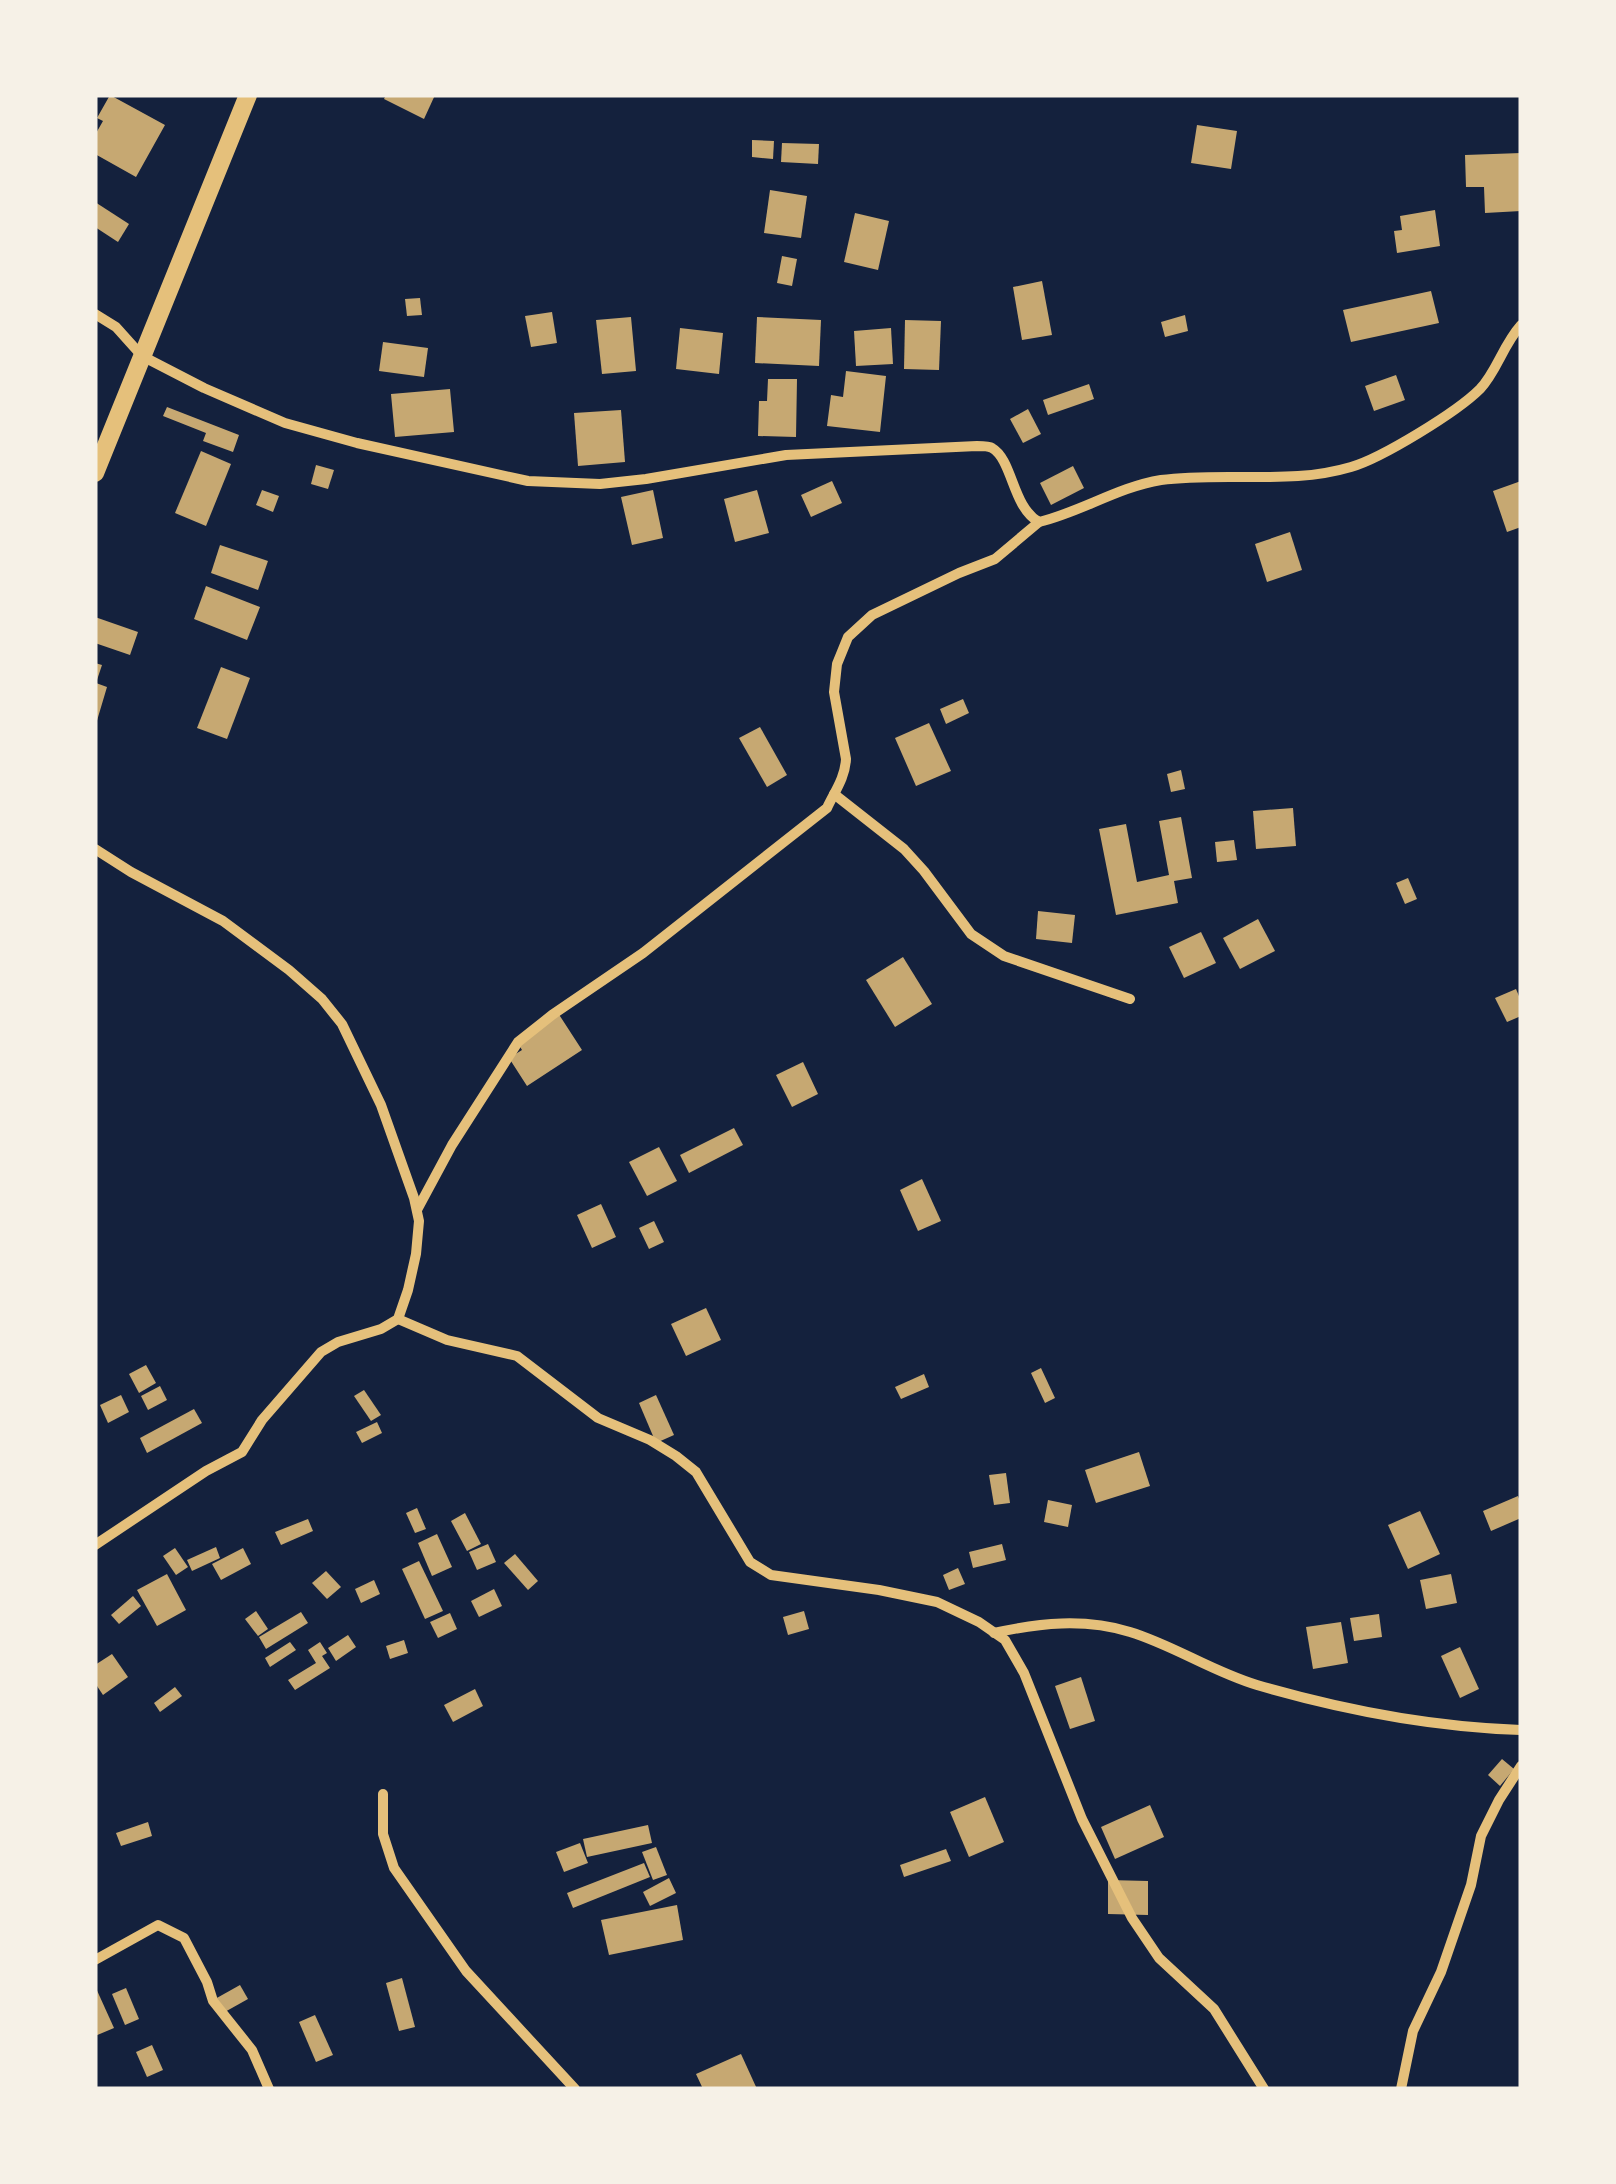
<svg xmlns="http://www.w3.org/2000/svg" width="1616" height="2184" font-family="'PT Sans Narrow',sans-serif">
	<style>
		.building { fill: #c6a872 }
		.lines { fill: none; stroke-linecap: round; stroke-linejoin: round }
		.minor { stroke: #e5c07b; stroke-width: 10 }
		.primary { stroke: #e5c07b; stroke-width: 18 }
	</style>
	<rect width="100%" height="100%" fill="#14213d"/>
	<g class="building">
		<polygon points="110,95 165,125 136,177 95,154 95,135 103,121 97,118"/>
		<polygon points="386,95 435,95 424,119 384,99"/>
		<polygon points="1197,125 1237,131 1231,169 1191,163"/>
		<polygon points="752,140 774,141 773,159 752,157"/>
		<polygon points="782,143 819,144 818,164 781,162"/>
		<polygon points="1521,153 1521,211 1485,213 1484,187 1466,187 1465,155"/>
		<polygon points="770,190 807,196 801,238 764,233"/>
		<polygon points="95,202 129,224 118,242 95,227"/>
		<polygon points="1435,210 1440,246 1397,253 1394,231 1402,230 1400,216"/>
		<polygon points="855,213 889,221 878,270 844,262"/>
		<polygon points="782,256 797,259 792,286 777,283"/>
		<polygon points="1042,281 1052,335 1022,340 1013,287"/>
		<polygon points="1431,291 1439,323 1351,342 1343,310"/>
		<polygon points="420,298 422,315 407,316 405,299"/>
		<polygon points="552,312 557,343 531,347 525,316"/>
		<polygon points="1185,315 1188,331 1165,337 1161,322"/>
		<polygon points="631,317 636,371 602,374 596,320"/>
		<polygon points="757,317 821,320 819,366 755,363"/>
		<polygon points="905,320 941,321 939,370 904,369"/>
		<polygon points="680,328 723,333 719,374 676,369"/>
		<polygon points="891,328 893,364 856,366 854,331"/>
		<polygon points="383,342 428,348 424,377 379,371"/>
		<polygon points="846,371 886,376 880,432 827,426 831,395 843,397"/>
		<polygon points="1396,375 1405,400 1374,411 1365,386"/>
		<polygon points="768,379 797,379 796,437 758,436 759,401 767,401"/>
		<polygon points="1089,384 1094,399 1048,415 1043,400"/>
		<polygon points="450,389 454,432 395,437 391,394"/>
		<polygon points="167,407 239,435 233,452 203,441 206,433 163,416"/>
		<polygon points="1028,409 1041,434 1023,443 1010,419"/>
		<polygon points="621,410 625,462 578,466 574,413"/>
		<polygon points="201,451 231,464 206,526 175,513"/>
		<polygon points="316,465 334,470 328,489 311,484"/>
		<polygon points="1073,466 1084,488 1051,505 1040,483"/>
		<polygon points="832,481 842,503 811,517 801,495"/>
		<polygon points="1521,481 1521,527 1507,532 1493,491"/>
		<polygon points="262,490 279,496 273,512 256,505"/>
		<polygon points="653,490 663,538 632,545 621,497"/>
		<polygon points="757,490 769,533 735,542 724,499"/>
		<polygon points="1290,532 1302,570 1267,582 1255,544"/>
		<polygon points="220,545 268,561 258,590 211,573"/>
		<polygon points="206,586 260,607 247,640 194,619"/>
		<polygon points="95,617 138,632 130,655 95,643"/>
		<polygon points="95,663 102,665 96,683 107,687 96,724"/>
		<polygon points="221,667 250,678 227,739 197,728"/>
		<polygon points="963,699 969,713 946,724 940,709"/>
		<polygon points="929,723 951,771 916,786 895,738"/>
		<polygon points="760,727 787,775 767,787 739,738"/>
		<polygon points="1181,770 1185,789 1171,792 1167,774"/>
		<polygon points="1293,808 1296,846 1256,849 1253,811"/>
		<polygon points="1181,817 1192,878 1174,881 1178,903 1116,915 1099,829 1126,824 1137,882 1169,875 1159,821"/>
		<polygon points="1234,840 1237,860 1217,862 1215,842"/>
		<polygon points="1408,878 1417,899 1405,904 1396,883"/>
		<polygon points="1038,911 1075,915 1072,943 1036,939"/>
		<polygon points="1258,919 1275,951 1240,969 1223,938"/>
		<polygon points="1201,932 1216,963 1184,978 1169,947"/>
		<polygon points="903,957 932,1004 895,1027 866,980"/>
		<polygon points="1516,989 1521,1001 1521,1016 1507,1022 1495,998"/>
		<polygon points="558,1013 582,1050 527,1086 509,1058 522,1050 516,1040"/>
		<polygon points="803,1062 818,1094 792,1107 776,1075"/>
		<polygon points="734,1128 743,1145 689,1173 680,1155"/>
		<polygon points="659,1147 677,1181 647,1196 629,1162"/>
		<polygon points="922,1179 941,1221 918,1231 900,1190"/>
		<polygon points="601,1204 616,1237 592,1248 577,1215"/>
		<polygon points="654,1221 664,1242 649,1249 639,1228"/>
		<polygon points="706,1308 721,1340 686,1356 671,1324"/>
		<polygon points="146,1365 156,1383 139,1393 129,1374"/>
		<polygon points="1041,1368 1055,1398 1045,1403 1031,1373"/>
		<polygon points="924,1374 929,1387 901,1399 895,1387"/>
		<polygon points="160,1386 167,1400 148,1410 141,1396"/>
		<polygon points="364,1390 381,1415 371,1421 354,1396"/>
		<polygon points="121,1395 129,1412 108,1423 100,1405"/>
		<polygon points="656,1395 674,1435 656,1443 639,1403"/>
		<polygon points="194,1409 202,1423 147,1453 140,1438"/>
		<polygon points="377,1422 382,1433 362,1443 356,1432"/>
		<polygon points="1139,1452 1150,1486 1096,1503 1085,1470"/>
		<polygon points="1006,1473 1010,1503 994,1505 989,1475"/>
		<polygon points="1518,1496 1521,1504 1521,1518 1491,1531 1483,1511"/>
		<polygon points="1048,1500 1072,1505 1068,1527 1044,1522"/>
		<polygon points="417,1508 426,1529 415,1533 406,1513"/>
		<polygon points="1420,1511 1440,1554 1408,1569 1388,1525"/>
		<polygon points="465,1513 481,1544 467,1551 451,1521"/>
		<polygon points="308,1519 313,1531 281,1545 275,1532"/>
		<polygon points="437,1534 452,1567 432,1576 418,1543"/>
		<polygon points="488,1544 496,1562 477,1570 469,1552"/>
		<polygon points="1002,1544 1006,1560 973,1568 969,1552"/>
		<polygon points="216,1547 220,1558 192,1571 187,1560"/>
		<polygon points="175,1548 188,1567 176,1575 163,1556"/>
		<polygon points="243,1548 251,1564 221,1580 212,1564"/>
		<polygon points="515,1554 538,1581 528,1590 504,1563"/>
		<polygon points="419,1561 443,1611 425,1619 402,1569"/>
		<polygon points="958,1568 965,1584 949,1590 943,1575"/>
		<polygon points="326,1571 341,1587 327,1599 312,1583"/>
		<polygon points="167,1574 186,1610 157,1626 137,1590"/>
		<polygon points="1451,1574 1457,1603 1426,1609 1420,1580"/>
		<polygon points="374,1580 380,1594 361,1603 355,1589"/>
		<polygon points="494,1589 502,1606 479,1617 471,1601"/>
		<polygon points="133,1596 141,1606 119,1624 111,1615"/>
		<polygon points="256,1611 268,1629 258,1636 245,1619"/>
		<polygon points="804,1611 809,1629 788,1635 783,1617"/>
		<polygon points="301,1612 308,1623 266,1649 259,1637"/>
		<polygon points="450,1613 457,1629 438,1638 430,1622"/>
		<polygon points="1379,1614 1382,1637 1354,1641 1350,1618"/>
		<polygon points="1341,1622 1348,1663 1313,1669 1306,1627"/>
		<polygon points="348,1635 356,1647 336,1661 328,1648"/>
		<polygon points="404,1640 408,1653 390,1659 386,1646"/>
		<polygon points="290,1642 296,1650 270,1667 265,1658"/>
		<polygon points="320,1642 327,1653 322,1656 330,1668 295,1690 288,1680 316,1663 308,1650"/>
		<polygon points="1460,1647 1479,1689 1460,1698 1441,1656"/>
		<polygon points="112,1654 128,1677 103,1695 95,1683 95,1665"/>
		<polygon points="1081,1677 1095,1721 1070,1729 1055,1686"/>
		<polygon points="175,1687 182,1696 160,1712 154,1703"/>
		<polygon points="475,1689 483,1706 453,1722 444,1705"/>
		<polygon points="1502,1759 1514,1769 1500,1786 1488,1775"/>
		<polygon points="985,1797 1004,1842 969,1857 950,1812"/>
		<polygon points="1150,1805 1164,1837 1115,1859 1101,1827"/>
		<polygon points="148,1822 152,1836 121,1846 116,1833"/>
		<polygon points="648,1825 652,1843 587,1857 583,1839"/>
		<polygon points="580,1843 588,1863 564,1872 556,1852"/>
		<polygon points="656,1847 667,1875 653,1880 642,1852"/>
		<polygon points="946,1849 951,1861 904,1877 900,1865"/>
		<polygon points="644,1863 650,1877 573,1908 567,1893"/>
		<polygon points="669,1878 676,1893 650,1906 643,1892"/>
		<polygon points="1108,1880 1148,1881 1148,1915 1108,1914"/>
		<polygon points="677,1905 683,1940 609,1955 601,1920"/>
		<polygon points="402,1978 415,2027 399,2031 386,1983"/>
		<polygon points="240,1985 248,1999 223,2013 215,1999"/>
		<polygon points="95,1986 114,2028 95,2036"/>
		<polygon points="126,1988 139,2019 125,2025 112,1994"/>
		<polygon points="315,2015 333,2055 316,2062 299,2022"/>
		<polygon points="152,2045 163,2070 147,2077 136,2052"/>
		<polygon points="741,2054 757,2089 703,2089 696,2074"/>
	</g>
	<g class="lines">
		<g class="minor">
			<path d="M 95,314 L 116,327 L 142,356 L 204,388 L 285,423 L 357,443 L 528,481 L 600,484 L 646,479 L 786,455 L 977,446 C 981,446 989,446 992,448 C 1013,460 1012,507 1039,522 C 1081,512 1118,487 1161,480 C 1206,474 1253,479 1298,476 C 1315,475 1334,472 1351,467 C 1382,458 1457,412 1480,389 C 1497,371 1503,345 1521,325"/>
			<polyline points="834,794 904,849 924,871 971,934 1004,956 1130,999"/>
			<polyline points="95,849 131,872 223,921 289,970 322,999 342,1024 381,1105 414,1198 419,1221 416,1254 408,1290 398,1319 381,1329 338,1342 321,1352 262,1420 242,1452 206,1471 95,1545"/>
			<path d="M 417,1210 L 452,1145 L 518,1042 L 552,1015 L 643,953 L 827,808 C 835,791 845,778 846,759 L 834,692 L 837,664 L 848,637 L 872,615 L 959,573 L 995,559 L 1039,522"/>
			<polyline points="398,1319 447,1340 517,1356 598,1418 650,1440 676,1456 696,1472 750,1562 771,1575 879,1590 937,1602 979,1622 1005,1640 1024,1673 1082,1819 1132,1918 1159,1958 1214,2009 1264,2089"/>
			<path d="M 994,1633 C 1039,1623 1084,1618 1130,1632 C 1173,1645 1213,1672 1257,1685 C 1343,1710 1432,1727 1521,1730"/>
			<polyline points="383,1794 383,1834 394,1868 466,1971 575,2089"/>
			<polyline points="95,1960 158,1925 184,1938 207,1982 213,2001 252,2050 269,2089"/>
			<polyline points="1401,2089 1413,2031 1441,1972 1471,1885 1481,1836 1499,1800 1521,1766"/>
		</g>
		<polyline class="primary" points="95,473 248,95"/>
	</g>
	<rect width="1616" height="2184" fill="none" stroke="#f6f1e7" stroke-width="195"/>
</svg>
